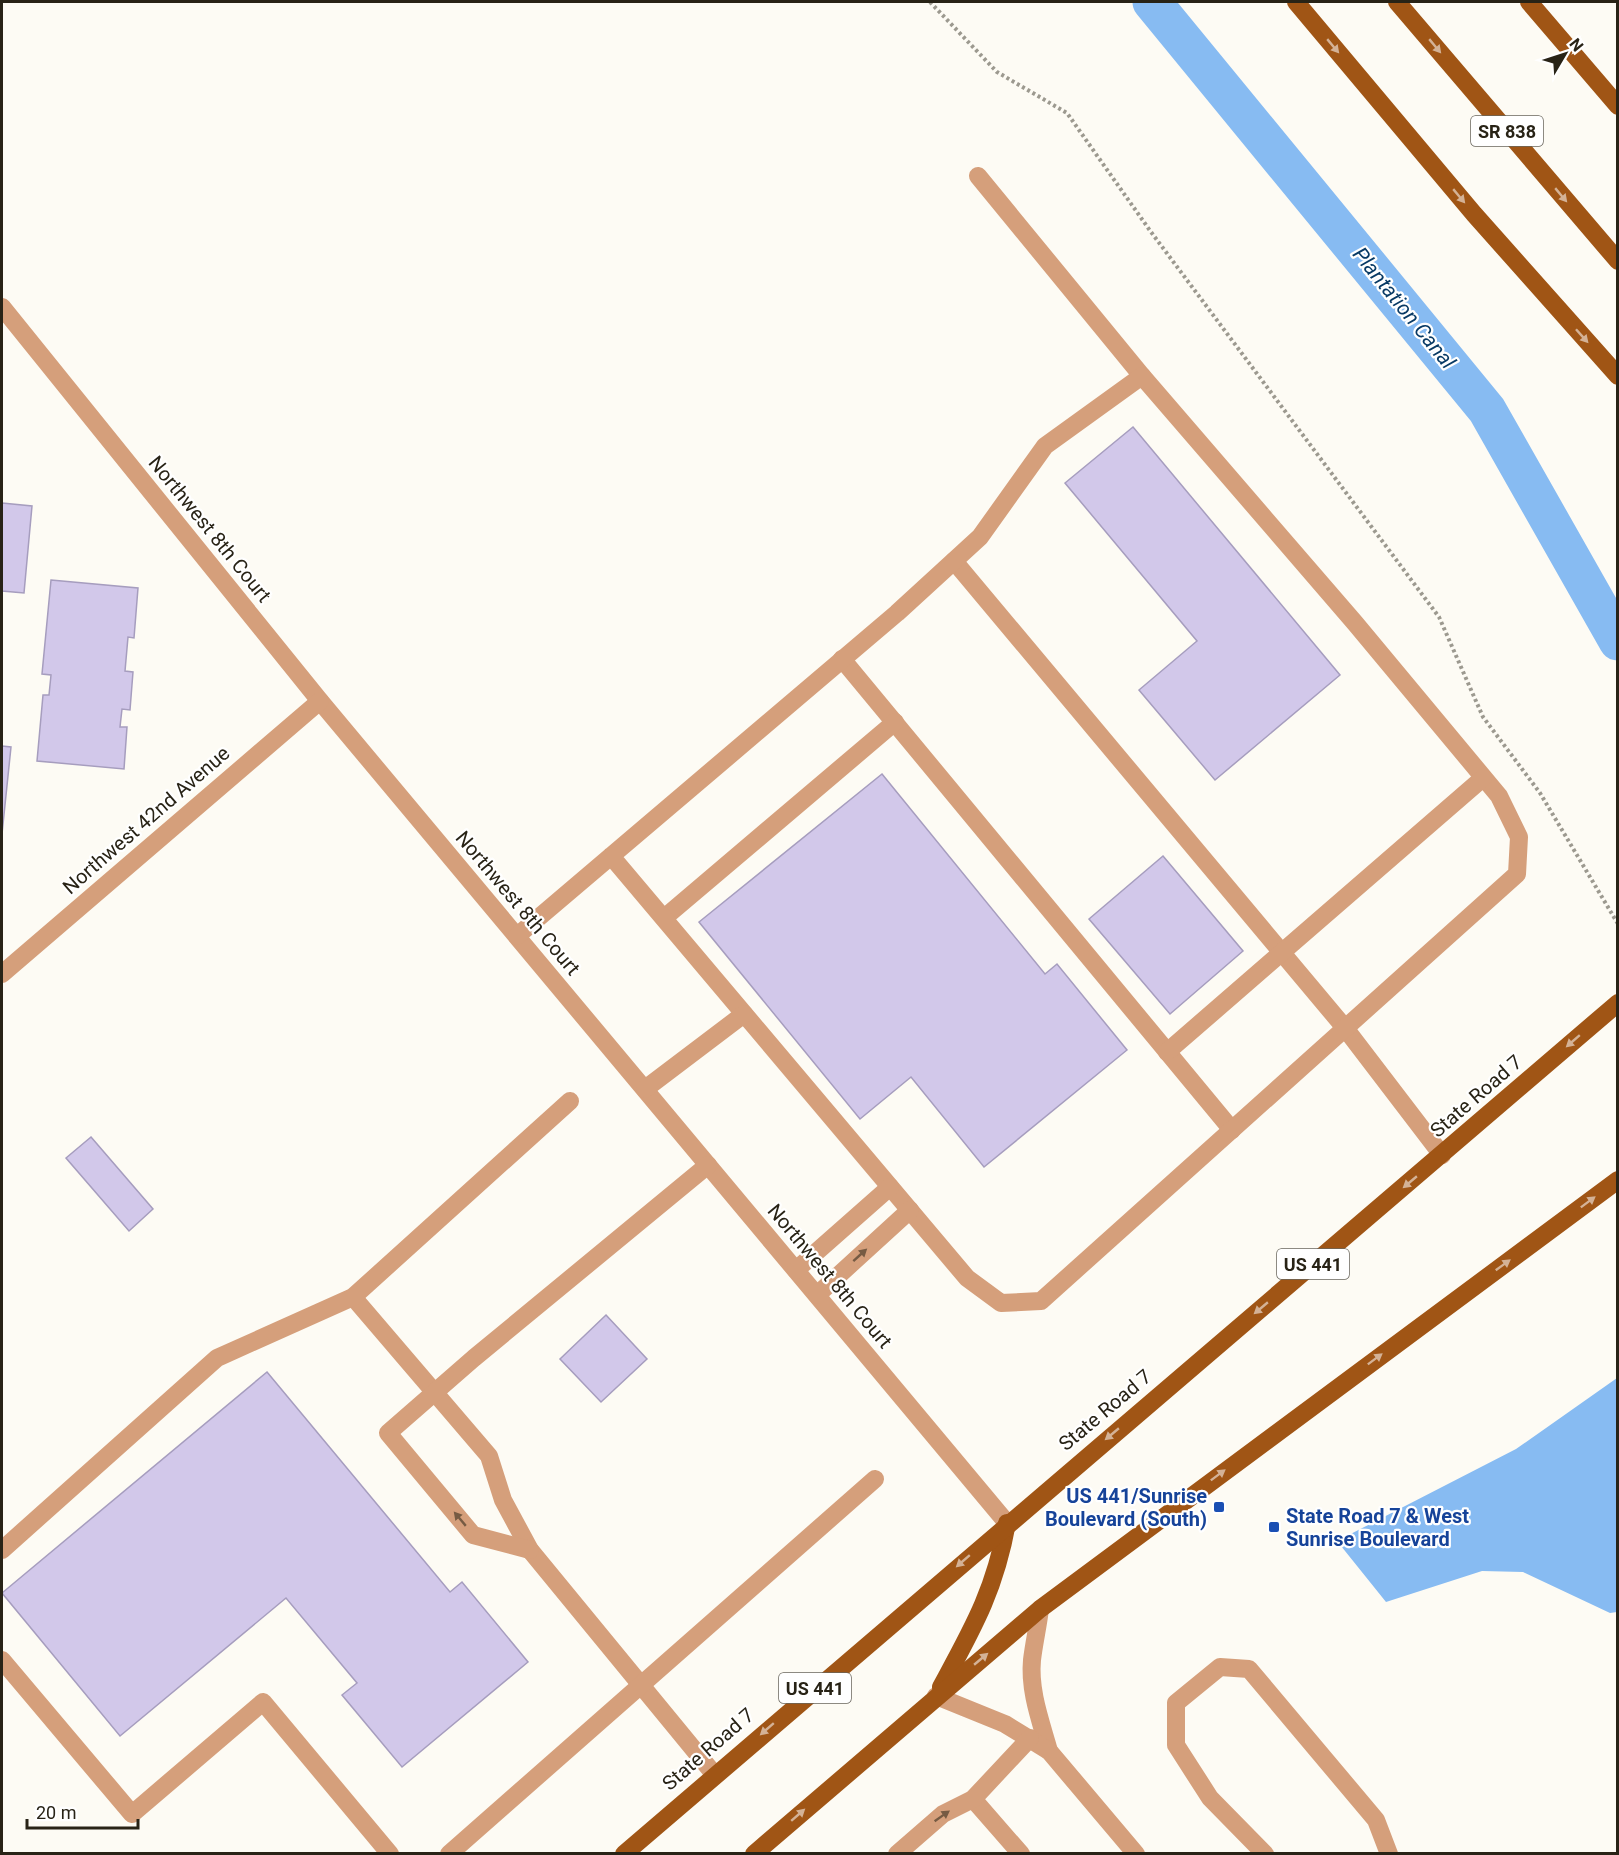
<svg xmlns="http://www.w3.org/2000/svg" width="1619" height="1855" font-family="Roboto,sans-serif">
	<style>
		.water { fill: #87bbf2 }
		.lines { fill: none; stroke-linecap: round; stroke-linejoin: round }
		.canal { stroke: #87bbf2; stroke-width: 39 }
		.building { fill: #d2c8ea; stroke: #a69dbe; stroke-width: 1.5 }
		.path { stroke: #9c998f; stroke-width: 4; stroke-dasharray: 3 3; stroke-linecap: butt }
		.minor { stroke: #d59f7b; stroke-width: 18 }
		.major { stroke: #a05515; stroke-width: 18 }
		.oneway { fill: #d4b296 }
		.oneway2 { fill: #765b43 }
		.transit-dot { fill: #1a4fb4; stroke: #fff; stroke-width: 2 }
		.labels { text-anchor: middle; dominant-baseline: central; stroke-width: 4.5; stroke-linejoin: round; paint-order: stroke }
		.shield { fill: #fff; stroke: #68655c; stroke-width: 1.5 }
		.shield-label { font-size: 18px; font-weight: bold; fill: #282316 }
		.street-label { font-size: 20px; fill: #282316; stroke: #fff }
		.transit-label { font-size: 20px; font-weight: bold; fill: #164399; stroke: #fff; text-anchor: end }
		.water-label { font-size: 21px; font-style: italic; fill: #083a65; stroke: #fff }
	</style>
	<rect width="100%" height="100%" fill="#fdfbf4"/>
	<polygon class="water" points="1617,1378 1617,1612 1610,1613 1523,1572 1482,1571 1386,1602 1337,1541 1516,1449"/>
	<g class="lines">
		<polyline class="canal" points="1152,2 1487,410 1618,641"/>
	</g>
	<g class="building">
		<polygon points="1133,427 1340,675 1215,780 1139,690 1197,641 1065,483"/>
		<polygon points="2,503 32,506 24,593 2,591"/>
		<polygon points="51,580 138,588 134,638 128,637 125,671 133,672 130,710 122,709 120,727 127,727 124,769 37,761 43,695 49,695 51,675 42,674"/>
		<polygon points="2,746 11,747 2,834"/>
		<polygon points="882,774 1045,974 1057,964 1127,1050 984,1167 911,1077 860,1119 699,922"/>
		<polygon points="1163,856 1243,951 1170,1014 1089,919"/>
		<polygon points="91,1137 153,1209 129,1231 66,1158"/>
		<polygon points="606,1315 647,1359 601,1402 560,1359"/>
		<polygon points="267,1372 450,1592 462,1582 528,1662 402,1767 342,1695 357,1683 286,1598 120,1736 2,1593"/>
	</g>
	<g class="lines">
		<polyline class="path" points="930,2 997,72 1067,113 1151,232 1439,617 1483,717 1540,793 1618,924"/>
		<g class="minor">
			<polyline points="978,176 1142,376"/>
			<polyline points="2,307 320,701 1007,1523"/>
			<polyline points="954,561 1345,1028 1442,1155"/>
			<polyline points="842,659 1232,1130"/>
			<polyline points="664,918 895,722"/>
			<polyline points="517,936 897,613 980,537 1045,446 1142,376 1355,623 1499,796 1519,837 1517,874 1041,1301 1001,1303 967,1278 611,856"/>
			<polyline points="2,974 320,701"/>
			<polyline points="1167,1052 1483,778"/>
			<polyline points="645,1089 744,1014"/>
			<polyline points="796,1270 890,1187"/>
			<polyline points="817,1295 910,1210"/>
			<polyline points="353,1297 489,1456 503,1500 530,1550 714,1774"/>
			<polyline points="2,1550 217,1358 353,1297 570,1101"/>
			<polyline points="530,1550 473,1535 388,1433 474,1358 708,1165"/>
			<path d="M 1040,1609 C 1038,1626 1034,1643 1032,1660 C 1029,1691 1041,1722 1049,1751"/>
			<polyline points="2,1660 132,1814 263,1702 390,1854"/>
			<polyline points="936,1696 1005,1724 1049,1751 1136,1854"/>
			<polyline points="973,1799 1021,1854"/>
			<polyline points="449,1854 875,1479"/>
			<polyline points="897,1854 943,1814 973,1799 1030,1738"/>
			<polyline points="1265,1854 1210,1798 1176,1745 1176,1703 1220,1667 1249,1669 1376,1820 1389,1854"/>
		</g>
		<g class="major">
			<polyline points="1296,2 1474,214 1618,376"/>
			<polyline points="1397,2 1618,261"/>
			<polyline points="1529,2 1618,106"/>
			<path d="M 941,1687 C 973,1628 995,1590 1007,1523"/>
			<polyline points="624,1854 1618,1003"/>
			<polyline points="754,1854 1040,1609 1618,1180"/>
		</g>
	</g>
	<defs><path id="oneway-solid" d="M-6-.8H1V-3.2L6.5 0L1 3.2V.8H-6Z" transform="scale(1.5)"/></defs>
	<g class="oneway">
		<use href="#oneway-solid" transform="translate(1333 46) rotate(50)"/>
		<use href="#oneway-solid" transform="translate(1435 46) rotate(50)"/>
		<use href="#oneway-solid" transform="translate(1561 195) rotate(50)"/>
		<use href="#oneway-solid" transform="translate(1459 196) rotate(50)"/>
		<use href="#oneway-solid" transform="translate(1582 336) rotate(48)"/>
		<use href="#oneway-solid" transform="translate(1573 1041) rotate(139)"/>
		<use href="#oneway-solid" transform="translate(1410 1182) rotate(140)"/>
		<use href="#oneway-solid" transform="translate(1588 1202) rotate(-37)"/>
		<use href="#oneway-solid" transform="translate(1503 1265) rotate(-36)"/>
		<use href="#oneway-solid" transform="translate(1261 1308) rotate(140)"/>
		<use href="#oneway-solid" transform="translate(1375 1359) rotate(-37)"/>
		<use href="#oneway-solid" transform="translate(1112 1434) rotate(140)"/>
		<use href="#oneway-solid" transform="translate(1218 1475) rotate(-37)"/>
		<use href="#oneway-solid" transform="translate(963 1561) rotate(139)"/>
		<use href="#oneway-solid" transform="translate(981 1659) rotate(-40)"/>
		<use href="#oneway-solid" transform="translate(767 1729) rotate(139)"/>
		<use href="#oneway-solid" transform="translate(798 1815) rotate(-41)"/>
	</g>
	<g class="oneway2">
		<use href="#oneway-solid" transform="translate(860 1255) rotate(-42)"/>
		<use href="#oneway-solid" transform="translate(460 1519) rotate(-130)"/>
		<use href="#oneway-solid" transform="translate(942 1816) rotate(-35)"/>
	</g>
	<g class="transit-dot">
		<rect x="1213" y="1501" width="12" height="12" rx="3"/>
		<rect x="1268" y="1521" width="12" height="12" rx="3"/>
	</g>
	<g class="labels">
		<g class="shield">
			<rect x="1471" y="116" width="72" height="30" rx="4.5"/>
			<rect x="1277" y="1249" width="72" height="30" rx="4.5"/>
			<rect x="779" y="1673" width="72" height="30" rx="4.5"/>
		</g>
		<g class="shield-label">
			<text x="1507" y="131">SR 838</text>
			<text x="1313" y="1264">US 441</text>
			<text x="815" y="1688">US 441</text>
		</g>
		<g class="street-label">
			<text transform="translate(210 529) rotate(51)">Northwest 8th Court</text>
			<text transform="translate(146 820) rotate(-41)">Northwest 42nd Avenue</text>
			<text transform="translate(518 903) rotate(50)">Northwest 8th Court</text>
			<text transform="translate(1476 1096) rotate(-41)">State Road 7</text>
			<text transform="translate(830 1276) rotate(50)">Northwest 8th Court</text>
			<text transform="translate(1105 1410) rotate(-40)">State Road 7</text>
			<text transform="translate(708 1749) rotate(-41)">State Road 7</text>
		</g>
		<g class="transit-label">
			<text x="1207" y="1496">US 441/Sunrise<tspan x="1207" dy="23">Boulevard (South)</tspan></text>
			<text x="1286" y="1516" text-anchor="start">State Road 7 &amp; West<tspan x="1286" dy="23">Sunrise Boulevard</tspan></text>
		</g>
		<g class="water-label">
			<text transform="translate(1404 308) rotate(51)">Plantation Canal</text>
		</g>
	</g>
	<rect width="1619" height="1855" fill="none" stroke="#282316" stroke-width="6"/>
	<g transform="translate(1565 54) rotate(51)" stroke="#ffffff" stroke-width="4.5" paint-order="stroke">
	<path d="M0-4.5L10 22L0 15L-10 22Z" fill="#282316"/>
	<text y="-9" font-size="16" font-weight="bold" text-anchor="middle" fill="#282316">N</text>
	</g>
	<path d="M27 1819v9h111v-9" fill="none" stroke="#282316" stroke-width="3"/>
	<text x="36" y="1819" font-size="18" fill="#282316" stroke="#ffffff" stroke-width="4.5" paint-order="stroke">20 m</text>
</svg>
